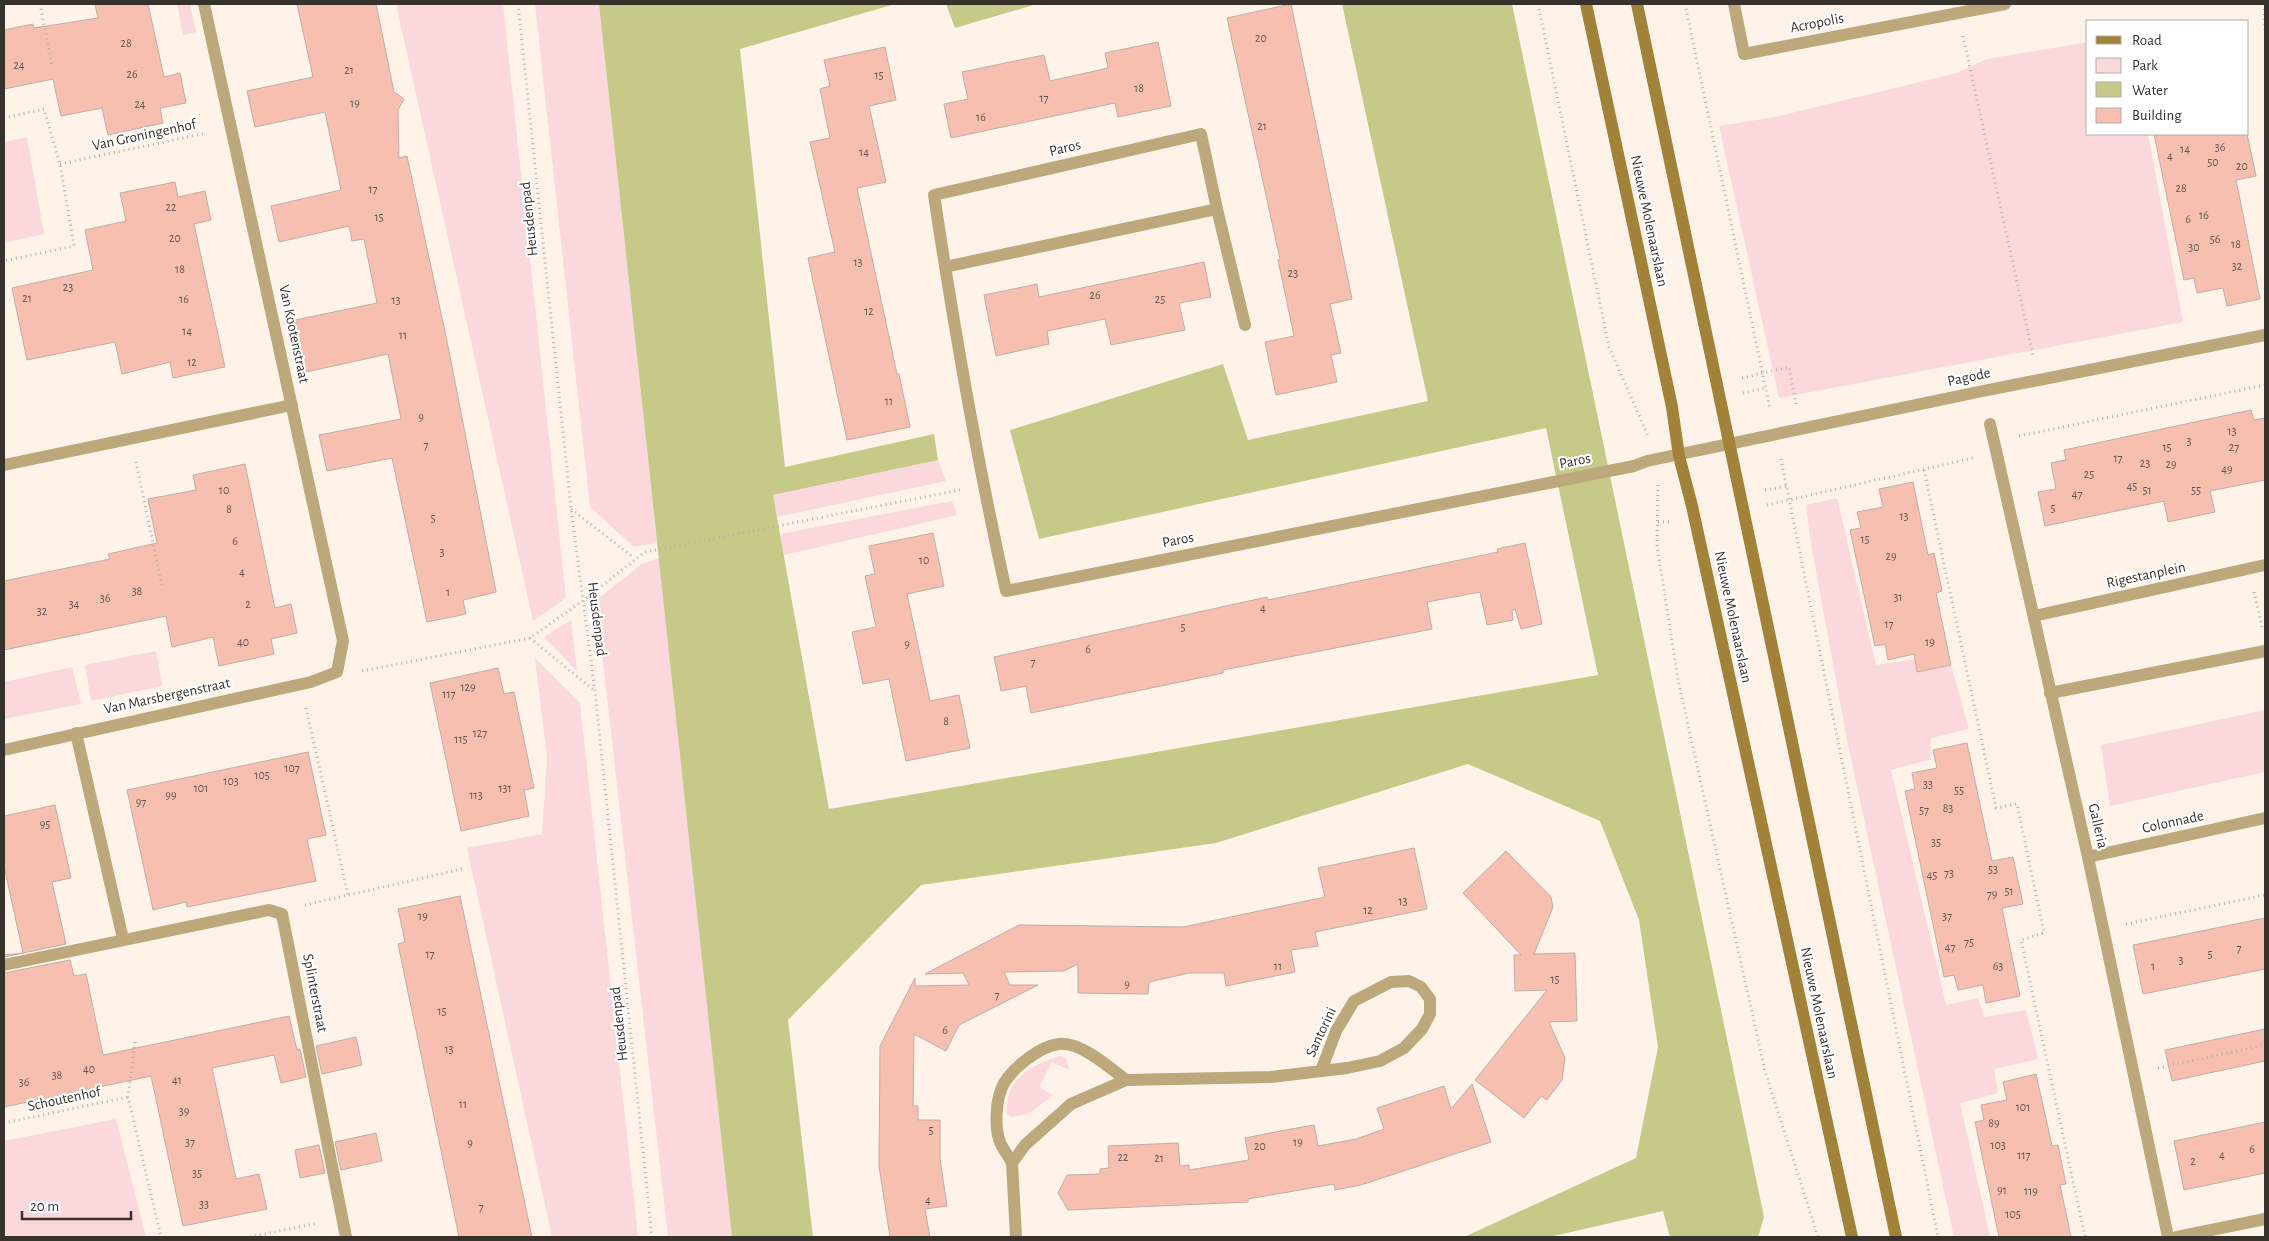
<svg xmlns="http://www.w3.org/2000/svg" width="2269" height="1241" font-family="'Alegreya Sans',sans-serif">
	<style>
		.green { fill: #fbd8db }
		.water { fill: #c7c988 }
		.building { fill: #f7bfaf; stroke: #c1ada8 }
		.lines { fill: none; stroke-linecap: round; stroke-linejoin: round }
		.path { stroke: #bab0a7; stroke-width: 3; stroke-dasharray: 1 4; stroke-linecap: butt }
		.lane { stroke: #bda87b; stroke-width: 12 }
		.street { stroke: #bda87b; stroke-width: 12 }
		.secondary { stroke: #a28239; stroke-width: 12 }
		.labels { text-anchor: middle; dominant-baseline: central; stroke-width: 4.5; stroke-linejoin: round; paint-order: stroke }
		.number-label { font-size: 12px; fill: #68554e }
		.street-label { font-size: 15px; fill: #38322d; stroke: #fff }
	</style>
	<rect width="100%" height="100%" fill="#fff2e8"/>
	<g class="green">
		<polygon points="177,4 190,4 196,32 183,35"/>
		<polygon points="396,4 503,4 566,598 533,621"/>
		<polygon points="535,4 599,4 657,543 634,547 590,507"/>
		<polygon points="2088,42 2088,134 2148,134 2183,322 1779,398 1719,126 1775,117 1957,73 1987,59"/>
		<polygon points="27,137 44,234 4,243 4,142"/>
		<polygon points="938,460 946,481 777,517 773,495"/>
		<polygon points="1837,498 1876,665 1915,659 1918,672 1951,665 1969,729 1931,738 1929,760 1891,770 1946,1005 1978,998 1984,1017 2026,1010 2038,1059 1994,1069 1998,1093 1960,1103 1990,1237 1954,1237 1847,740 1811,544 1806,505"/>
		<polygon points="952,501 957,515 784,555 780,534"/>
		<polygon points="660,558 732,1237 668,1237 598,617 599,598 642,564"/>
		<polygon points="571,620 577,671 544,637"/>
		<polygon points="156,651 162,686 91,701 85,665"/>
		<polygon points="535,658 580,703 638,1237 552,1237 467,848 542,834 547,758"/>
		<polygon points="72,667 81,704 4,719 4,682"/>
		<polygon points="2265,710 2265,772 2110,806 2101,745"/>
		<path d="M 1060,1056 L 1066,1059 L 1069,1070 L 1052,1062 L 1039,1087 L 1053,1095 L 1030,1113 L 1011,1117 L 1007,1114 C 1004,1080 1032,1064 1060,1056 Z"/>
		<polygon points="116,1119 146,1237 4,1237 4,1141"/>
	</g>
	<g class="water">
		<polygon points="599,4 895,4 740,49 785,467 934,434 938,460 773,495 829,809 1598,675 1546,428 1039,539 1010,430 1223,364 1248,440 1428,401 1342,4 1512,4 1764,1217 1758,1237 1670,1237 1663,1211 1549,1237 1464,1237 1636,1158 1658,1047 1639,920 1600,821 1468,764 1216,843 921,885 788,1020 813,1237 732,1237"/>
		<polygon points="946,4 1037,4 955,28"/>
	</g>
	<g class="building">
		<polygon points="95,4 148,4 164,77 180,73 186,103 160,108 163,123 108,135 102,108 61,116 53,79 4,89 4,30 33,24 34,28 98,18"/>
		<polygon points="297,4 376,4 394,92 404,99 398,110 399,158 407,156 447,341 496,592 463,600 466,614 427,622 392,458 327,471 319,435 401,419 388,354 306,372 295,320 377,303 364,239 352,241 349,226 279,242 271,206 341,190 325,112 255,127 247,91 313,77"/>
		<polygon points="1291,4 1352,299 1330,304 1341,353 1331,355 1337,382 1276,395 1265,342 1294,336 1278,260 1280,259 1227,18"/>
		<polygon points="1158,42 1171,106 1118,117 1115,103 951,138 944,104 968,99 962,72 1044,55 1050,81 1108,68 1105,53"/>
		<polygon points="885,47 896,100 869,106 886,182 857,188 897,374 899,374 910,427 847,440 808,258 835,252 810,142 830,138 820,89 830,86 824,60"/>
		<polygon points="2154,134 2247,134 2256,176 2236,180 2260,299 2227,306 2223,288 2197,293 2194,278 2184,280"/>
		<polygon points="175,182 178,197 205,191 211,220 194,224 225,367 173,378 170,362 122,374 115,342 27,360 12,288 93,270 85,230 126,221 120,193"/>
		<polygon points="1204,262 1211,297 1179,303 1185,330 1111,345 1105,319 1047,331 1049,344 996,356 984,295 1037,284 1039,297"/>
		<polygon points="2251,410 2254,420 2265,418 2265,480 2210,491 2215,512 2168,522 2164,501 2045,526 2038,492 2056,489 2051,463 2066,460 2064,450"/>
		<polygon points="245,464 275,608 291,604 297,633 271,639 274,654 219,666 213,637 172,647 166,616 4,650 4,581 110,559 108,554 157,543 148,499 196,490 193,475"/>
		<polygon points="1913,482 1928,555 1934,553 1942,591 1936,593 1951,665 1917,672 1914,654 1888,660 1885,644 1875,646 1850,530 1861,528 1857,512 1883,507 1879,489"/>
		<polygon points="933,533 944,586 907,594 930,701 959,695 970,748 906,761 889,679 863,684 852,632 876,627 865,576 875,574 869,546"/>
		<polygon points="1525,543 1542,624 1521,629 1515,609 1512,610 1513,620 1487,625 1480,592 1427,602 1432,629 1223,670 1223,673 1031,713 1026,686 1001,691 994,657 1267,597 1268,600 1498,552 1497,549"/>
		<polygon points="498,668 504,694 514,692 534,788 524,790 529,816 461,831 430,683"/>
		<polygon points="1967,743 1992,861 2013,857 2023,904 2002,908 2020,996 1986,1003 1983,985 1958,990 1954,975 1944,977 1905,791 1915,789 1912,773 1937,768 1933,750"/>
		<polygon points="308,752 326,835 307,839 316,881 187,907 186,902 153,910 127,790"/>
		<polygon points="55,805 71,878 52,882 66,944 4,957 4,955 23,953 4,866 4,816"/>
		<polygon points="1414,848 1427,909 1315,932 1318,946 1291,950 1295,972 1226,986 1224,973 1189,973 1149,982 1148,994 1078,993 1078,964 1064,971 1004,972 1010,985 1038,985 959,1025 946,1051 914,1034 913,1106 918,1106 918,1120 940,1120 940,1159 947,1206 925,1209 930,1237 890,1237 879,1166 880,1046 915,978 915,986 969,985 963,973 925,974 1019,925 1183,927 1325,897 1318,868"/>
		<polygon points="1506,851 1551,897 1553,907 1534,954 1575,953 1577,1021 1549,1022 1565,1058 1562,1080 1547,1100 1541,1096 1524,1118 1475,1080 1547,990 1515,991 1514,955 1521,955 1463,893"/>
		<polygon points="460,896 497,1072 532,1237 459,1237 398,944 405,942 398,909"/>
		<polygon points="2265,918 2265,969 2143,994 2133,945"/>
		<polygon points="70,960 74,976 86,974 103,1055 289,1016 297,1050 300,1049 306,1077 281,1083 274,1055 212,1068 236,1179 259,1174 267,1209 183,1226 151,1076 4,1107 4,973"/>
		<polygon points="2265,1029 2265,1061 2172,1081 2165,1050"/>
		<polygon points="356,1037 362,1065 322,1074 316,1046"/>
		<polygon points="2036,1074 2052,1146 2058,1145 2066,1184 2060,1185 2071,1237 1999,1237 1975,1122 1984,1120 1981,1105 2007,1100 2003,1082"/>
		<polygon points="1472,1084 1491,1142 1361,1185 1335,1190 1334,1184 1248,1199 1248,1202 1068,1210 1058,1193 1067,1175 1100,1174 1100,1169 1109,1168 1108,1146 1178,1143 1180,1166 1189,1165 1189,1170 1249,1160 1245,1138 1280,1131 1314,1125 1318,1146 1356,1139 1384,1129 1377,1108 1444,1086 1451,1109"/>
		<polygon points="2265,1122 2265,1173 2184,1190 2174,1141"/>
		<polygon points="376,1133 382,1161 341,1170 335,1142"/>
		<polygon points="319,1145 325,1173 300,1178 295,1150"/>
	</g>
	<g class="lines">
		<g class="path">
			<polyline points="40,4 52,65"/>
			<polyline points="518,4 571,508 595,692 652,1237"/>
			<polyline points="1538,4 1609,347 1648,436"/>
			<polyline points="1685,4 1770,409"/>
			<polyline points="2264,4 2265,32"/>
			<polyline points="1963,36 2033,355"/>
			<polyline points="4,118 44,109 60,164 74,246 4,261"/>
			<polyline points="60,164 207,133"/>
			<polyline points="1742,378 1789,367 1796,404"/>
			<polyline points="1743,393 1766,388"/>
			<polyline points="2019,436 2265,385"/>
			<polyline points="1781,459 1938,1237"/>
			<polyline points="136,462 162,586"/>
			<polyline points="1924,470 1996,808 2017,804 2044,933 2021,940 2085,1237"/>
			<polyline points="1658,485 1657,545 1678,680 1765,1071 1818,1237"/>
			<polyline points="1765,490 1787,486"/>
			<polyline points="1767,505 1973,458"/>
			<polyline points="571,509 634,558"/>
			<polyline points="1658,522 1670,522"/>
			<polyline points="2254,592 2262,627"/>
			<polyline points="530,638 595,691"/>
			<polyline points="362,671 530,638 584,600 645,552 960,490"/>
			<polyline points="306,708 348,895"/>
			<polyline points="305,905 462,869"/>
			<polyline points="2126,924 2265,895"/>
			<polyline points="135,1042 128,1097 161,1237"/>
			<polyline points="2158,1068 2265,1045"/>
			<polyline points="4,1123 128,1097"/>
			<polyline points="250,1237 318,1223"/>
		</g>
		<g class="lane">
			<polyline points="1217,209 1245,325"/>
			<polyline points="4,465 292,405"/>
		</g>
		<g class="street">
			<polyline points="1734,4 1744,54 2005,4"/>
			<path d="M 945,267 L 1217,209 L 1201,134 L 934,195 C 954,328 977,460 1006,591 L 1634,466 L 1647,461 L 1983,391 L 2265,335"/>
			<polyline points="1990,424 2088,857 2168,1237"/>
			<polyline points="2034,616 2265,565"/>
			<polyline points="2050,693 2265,651"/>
			<polyline points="76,733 123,939"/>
			<polyline points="4,750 311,682 337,672 343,641 204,4"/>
			<polyline points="2088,857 2265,818"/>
			<polyline points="4,965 269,910 282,914 346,1237"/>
			<path d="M 1012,1163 C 1008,1155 1001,1147 999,1139 C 995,1126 996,1103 1001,1090 C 1007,1071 1040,1046 1059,1044 C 1080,1041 1110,1068 1126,1080"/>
			<polyline points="1016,1237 1012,1163 1025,1145 1071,1104 1126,1080 1271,1077 1347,1068 1380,1061 1404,1048 1422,1029 1430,1014 1430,999 1421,987 1409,981 1391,982 1354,1001 1336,1031 1321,1071"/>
			<polyline points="2177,1237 2265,1219"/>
		</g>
		<g class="secondary">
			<polyline points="1586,4 1672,407 1679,456 1692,506 1852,1237"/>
			<polyline points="1637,4 1896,1237"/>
		</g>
	</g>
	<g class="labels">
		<g class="number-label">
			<text x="1261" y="38">20</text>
			<text x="126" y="43">28</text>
			<text x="19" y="65">24</text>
			<text x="349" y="70">21</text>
			<text x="132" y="74">26</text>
			<text x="879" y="75">15</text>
			<text x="1139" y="88">18</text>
			<text x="1044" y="98">17</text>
			<text x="355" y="103">19</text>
			<text x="140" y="104">24</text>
			<text x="981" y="117">16</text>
			<text x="1262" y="126">21</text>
			<text x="2220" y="147">36</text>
			<text x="2185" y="149">14</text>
			<text x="864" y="152">14</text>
			<text x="2170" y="156">4</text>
			<text x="2213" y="162">50</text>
			<text x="2242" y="166">20</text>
			<text x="2181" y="188">28</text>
			<text x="373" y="189">17</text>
			<text x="171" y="207">22</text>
			<text x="2204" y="215">16</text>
			<text x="379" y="217">15</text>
			<text x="2188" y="219">6</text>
			<text x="175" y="238">20</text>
			<text x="2215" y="239">56</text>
			<text x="2236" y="244">18</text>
			<text x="2194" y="247">30</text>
			<text x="858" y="262">13</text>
			<text x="2237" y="266">32</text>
			<text x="180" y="269">18</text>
			<text x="1293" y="273">23</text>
			<text x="68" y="287">23</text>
			<text x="1095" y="295">26</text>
			<text x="27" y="298">21</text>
			<text x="184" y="299">16</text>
			<text x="1160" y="299">25</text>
			<text x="396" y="300">13</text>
			<text x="869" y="311">12</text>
			<text x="187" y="331">14</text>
			<text x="403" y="335">11</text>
			<text x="192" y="362">12</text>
			<text x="889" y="401">11</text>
			<text x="421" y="417">9</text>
			<text x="2232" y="431">13</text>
			<text x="2189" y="441">3</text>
			<text x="426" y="445">7</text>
			<text x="2167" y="447">15</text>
			<text x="2234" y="447">27</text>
			<text x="2118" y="458">17</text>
			<text x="2145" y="463">23</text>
			<text x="2171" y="464">29</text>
			<text x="2227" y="469">49</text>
			<text x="2089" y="474">25</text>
			<text x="2132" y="486">45</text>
			<text x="224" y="490">10</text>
			<text x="2147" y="490">51</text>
			<text x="2196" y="490">55</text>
			<text x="2077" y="494">47</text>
			<text x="2053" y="508">5</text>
			<text x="229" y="509">8</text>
			<text x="1904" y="516">13</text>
			<text x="433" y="518">5</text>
			<text x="1865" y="539">15</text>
			<text x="235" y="541">6</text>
			<text x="442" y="552">3</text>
			<text x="1891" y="556">29</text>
			<text x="924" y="560">10</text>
			<text x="242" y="572">4</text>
			<text x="137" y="591">38</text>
			<text x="448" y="592">1</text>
			<text x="1898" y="597">31</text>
			<text x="105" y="598">36</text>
			<text x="74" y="604">34</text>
			<text x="248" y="604">2</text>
			<text x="1263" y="608">4</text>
			<text x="42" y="611">32</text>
			<text x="1889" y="624">17</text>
			<text x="1183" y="627">5</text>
			<text x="243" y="642">40</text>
			<text x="1930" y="642">19</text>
			<text x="907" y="644">9</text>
			<text x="1088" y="649">6</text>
			<text x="1033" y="662">7</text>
			<text x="468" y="687">129</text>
			<text x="449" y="694">117</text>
			<text x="946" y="721">8</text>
			<text x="480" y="733">127</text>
			<text x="461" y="739">115</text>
			<text x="292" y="768">107</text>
			<text x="262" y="775">105</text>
			<text x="231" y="781">103</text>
			<text x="1928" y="784">33</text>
			<text x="201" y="788">101</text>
			<text x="505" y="788">131</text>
			<text x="1959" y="790">55</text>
			<text x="171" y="795">99</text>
			<text x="476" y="795">113</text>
			<text x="141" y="802">97</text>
			<text x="1948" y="808">83</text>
			<text x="1924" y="810">57</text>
			<text x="45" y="824">95</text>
			<text x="1936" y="842">35</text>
			<text x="1993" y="869">53</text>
			<text x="1949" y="873">73</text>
			<text x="1932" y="875">45</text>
			<text x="2009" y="891">51</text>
			<text x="1992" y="894">79</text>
			<text x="1403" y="901">13</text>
			<text x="1368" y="910">12</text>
			<text x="423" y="916">19</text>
			<text x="1947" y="916">37</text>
			<text x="1969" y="942">75</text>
			<text x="1950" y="947">47</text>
			<text x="2239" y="948">7</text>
			<text x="430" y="954">17</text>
			<text x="2210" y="954">5</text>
			<text x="2181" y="960">3</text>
			<text x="1278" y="966">11</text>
			<text x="1998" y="966">63</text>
			<text x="2153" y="966">1</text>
			<text x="1555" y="979">15</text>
			<text x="1127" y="984">9</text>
			<text x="997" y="995">7</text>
			<text x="442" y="1011">15</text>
			<text x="945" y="1030">6</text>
			<text x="449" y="1049">13</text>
			<text x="89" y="1069">40</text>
			<text x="57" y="1075">38</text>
			<text x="177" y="1080">41</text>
			<text x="24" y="1082">36</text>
			<text x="463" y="1104">11</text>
			<text x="2023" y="1107">101</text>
			<text x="184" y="1111">39</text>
			<text x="1994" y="1123">89</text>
			<text x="931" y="1130">5</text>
			<text x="190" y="1142">37</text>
			<text x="1298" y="1142">19</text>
			<text x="470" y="1143">9</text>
			<text x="1998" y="1145">103</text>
			<text x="1260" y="1146">20</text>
			<text x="2252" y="1149">6</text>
			<text x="2024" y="1155">117</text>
			<text x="2222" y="1155">4</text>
			<text x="1123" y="1157">22</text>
			<text x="1159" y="1158">21</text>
			<text x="2193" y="1161">2</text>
			<text x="197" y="1173">35</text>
			<text x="2002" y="1190">91</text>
			<text x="2031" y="1191">119</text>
			<text x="928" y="1200">4</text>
			<text x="204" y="1204">33</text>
			<text x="481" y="1207">7</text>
			<text x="2013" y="1214">105</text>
		</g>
		<g class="street-label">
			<text transform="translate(1817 23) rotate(-11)">Acropolis</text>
			<text transform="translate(144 135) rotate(-12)">Van Groningenhof</text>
			<text transform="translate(1065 148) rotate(-13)">Paros</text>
			<text transform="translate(529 219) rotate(-96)">Heusdenpad</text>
			<text transform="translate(1649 221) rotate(78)">Nieuwe Molenaarslaan</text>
			<text transform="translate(294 334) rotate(78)">Van Kootenstraat</text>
			<text transform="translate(1969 377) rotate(-12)">Pagode</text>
			<text transform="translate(1575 461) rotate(-11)">Paros</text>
			<text transform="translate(1178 540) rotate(-11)">Paros</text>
			<text transform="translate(2146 575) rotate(-12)">Rigestanplein</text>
			<text transform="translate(1733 617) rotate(78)">Nieuwe Molenaarslaan</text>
			<text transform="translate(597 619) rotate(83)">Heusdenpad</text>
			<text transform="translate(167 696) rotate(-12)">Van Marsbergenstraat</text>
			<text transform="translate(2173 822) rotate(-12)">Colonnade</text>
			<text transform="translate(2098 826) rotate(77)">Galleria</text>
			<text transform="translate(315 993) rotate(79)">Splinterstraat</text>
			<text transform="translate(1819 1013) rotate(78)">Nieuwe Molenaarslaan</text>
			<text transform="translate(619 1024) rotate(-96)">Heusdenpad</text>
			<text transform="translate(1321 1032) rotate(-65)">Santorini</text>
			<text transform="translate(64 1099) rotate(-12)">Schoutenhof</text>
		</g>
	</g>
	<rect width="2269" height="1241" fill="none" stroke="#38322d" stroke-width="10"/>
	<rect x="2086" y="20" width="162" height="115" fill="#ffffff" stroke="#afadab"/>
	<rect x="2096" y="36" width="25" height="8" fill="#a28239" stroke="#afadab"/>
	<text x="2132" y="45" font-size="15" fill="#38322d">Road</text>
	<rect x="2096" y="58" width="25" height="15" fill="#fbd8db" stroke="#afadab"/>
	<text x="2132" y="70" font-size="15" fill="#38322d">Park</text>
	<rect x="2096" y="82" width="25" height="15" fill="#c7c988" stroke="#afadab"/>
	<text x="2132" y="95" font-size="15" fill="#38322d">Water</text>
	<rect x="2096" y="108" width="25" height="15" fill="#f7bfaf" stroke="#afadab"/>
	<text x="2132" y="120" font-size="15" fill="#38322d">Building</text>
	<path d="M22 1211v8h109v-8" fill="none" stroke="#38322d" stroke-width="2.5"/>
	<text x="30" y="1211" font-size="15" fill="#38322d" stroke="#ffffff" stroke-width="4" paint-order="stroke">20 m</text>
</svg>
